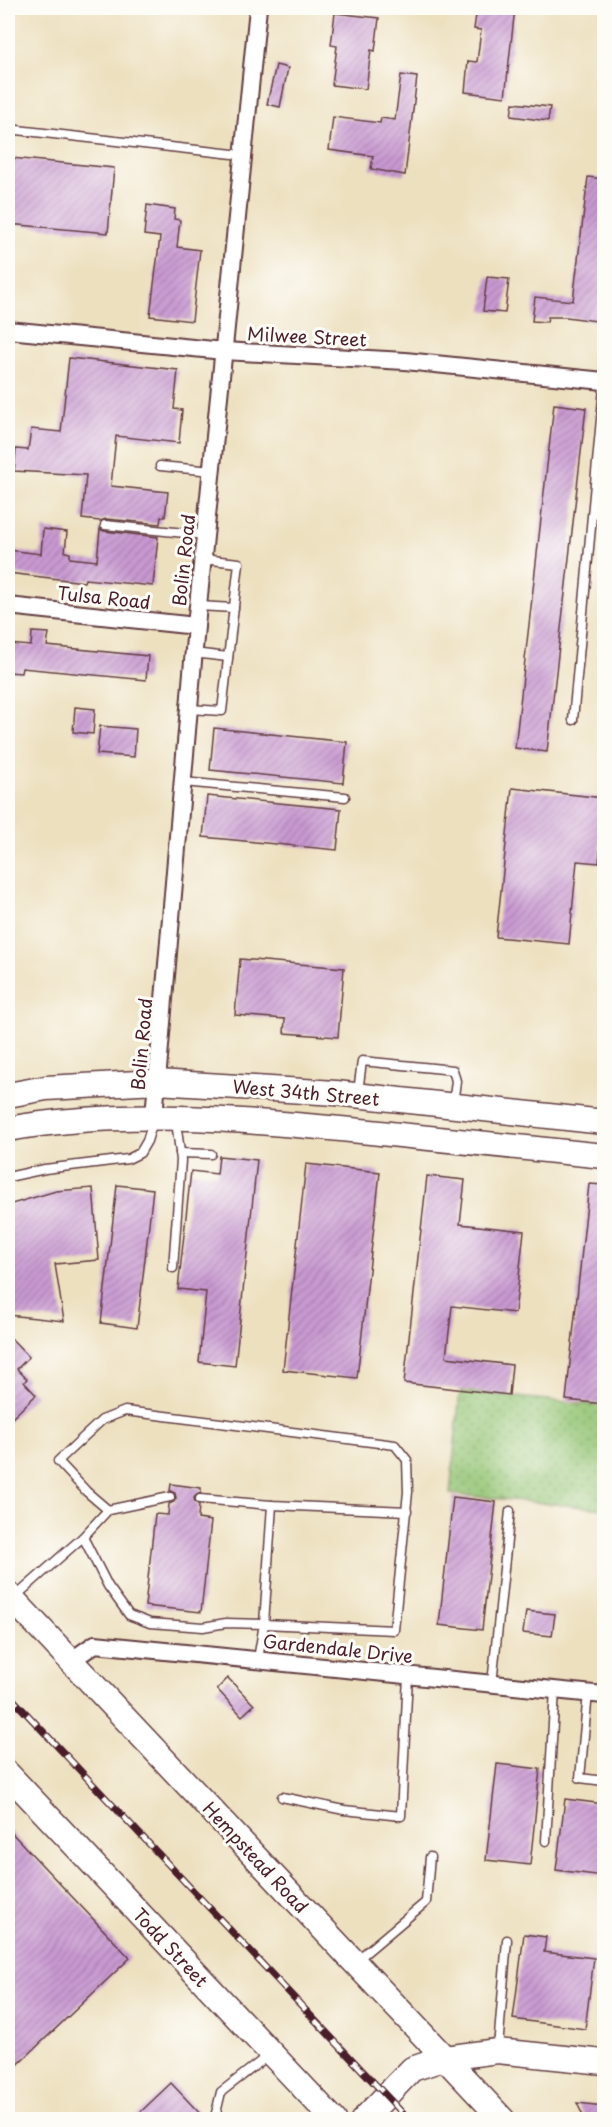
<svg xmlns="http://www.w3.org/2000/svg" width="612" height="2127" font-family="'Playpen Sans',sans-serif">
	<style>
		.grass { fill: url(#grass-dots); stroke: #6f7250; stroke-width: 1.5 }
		.building { fill: url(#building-hatch) }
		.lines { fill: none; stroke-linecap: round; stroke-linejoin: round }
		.lane-casing { stroke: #623c41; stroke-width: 11 }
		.street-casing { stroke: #623c41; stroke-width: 20 }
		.secondary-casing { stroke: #623c41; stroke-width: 27 }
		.lane { stroke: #fff; stroke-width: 8 }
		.street { stroke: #fff; stroke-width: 16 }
		.secondary { stroke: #fff; stroke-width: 24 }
		.rail-casing { stroke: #4a1f2b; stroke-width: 7 }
		.rail { stroke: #fdfcf7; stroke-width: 4.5; stroke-dasharray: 14; stroke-linecap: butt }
		.labels { text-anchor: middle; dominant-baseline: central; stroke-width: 6; stroke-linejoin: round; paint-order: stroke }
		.street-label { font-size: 18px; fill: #4a1f2b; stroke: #fdfcf7 }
	</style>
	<defs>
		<pattern id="grass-dots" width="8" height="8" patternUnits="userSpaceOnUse" patternTransform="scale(1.5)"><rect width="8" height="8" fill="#94c575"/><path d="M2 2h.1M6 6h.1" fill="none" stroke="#7b9f60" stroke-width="1.8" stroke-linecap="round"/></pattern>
		<pattern id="building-hatch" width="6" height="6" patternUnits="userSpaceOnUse" patternTransform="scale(1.5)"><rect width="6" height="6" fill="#c99ad2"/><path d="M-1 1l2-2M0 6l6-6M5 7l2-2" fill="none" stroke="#a57dab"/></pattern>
	</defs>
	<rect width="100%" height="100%" fill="#fdfcf7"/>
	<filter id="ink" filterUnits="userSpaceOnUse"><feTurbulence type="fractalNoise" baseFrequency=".0167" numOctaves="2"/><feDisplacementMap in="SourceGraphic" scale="12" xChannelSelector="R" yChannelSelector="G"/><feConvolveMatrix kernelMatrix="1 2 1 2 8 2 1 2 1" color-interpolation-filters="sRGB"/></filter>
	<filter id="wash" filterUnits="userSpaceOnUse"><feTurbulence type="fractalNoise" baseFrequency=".008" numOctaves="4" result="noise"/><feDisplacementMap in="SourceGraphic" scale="24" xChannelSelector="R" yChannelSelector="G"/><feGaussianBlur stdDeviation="1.35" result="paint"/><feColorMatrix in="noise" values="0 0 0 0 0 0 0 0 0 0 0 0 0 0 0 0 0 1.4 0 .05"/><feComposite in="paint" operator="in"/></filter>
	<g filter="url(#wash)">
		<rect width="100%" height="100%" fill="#ede0bf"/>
		<polygon class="grass" points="460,1391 604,1406 604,1509 450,1494"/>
		<g id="blocks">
			<g class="building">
				<polygon points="477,8 515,8 505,97 465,92 468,61 477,62 481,30 474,29"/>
				<polygon points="335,13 379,18 375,51 371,50 366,89 332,85 337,46 331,45"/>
				<polygon points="276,65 288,68 280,107 267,104"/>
				<polygon points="401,75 417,77 405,175 371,169 373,156 329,150 333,117 380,123 381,118 395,120"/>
				<polygon points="513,103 550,107 548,121 511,116"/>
				<polygon points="11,158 114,168 108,233 8,224"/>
				<polygon points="588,177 604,179 604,322 566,317 548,317 547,322 532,321 535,297 573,301"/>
				<polygon points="147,205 175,209 174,219 180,220 177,247 200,250 192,321 150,316 160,237 144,235"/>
				<polygon points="487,277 509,279 505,313 483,311"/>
				<polygon points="69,358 178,370 174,409 182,410 179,443 116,436 111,486 168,492 165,517 161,517 160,524 106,519 100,521 82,519 86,475 14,471 16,449 28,450 31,429 61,432"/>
				<polygon points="554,404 586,408 547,752 515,748"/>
				<polygon points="43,529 67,532 65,552 70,553 70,558 97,561 100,529 104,531 158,537 153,586 85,579 84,582 8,573 8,550 41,554"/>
				<polygon points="32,632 49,633 47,646 148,656 146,680 22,668 21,673 8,672 8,649 9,644 31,646"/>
				<polygon points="75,707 95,709 93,734 73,732"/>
				<polygon points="100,726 136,729 134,757 97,754"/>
				<polygon points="214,728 347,742 343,783 210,770"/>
				<polygon points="512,788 604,798 599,863 577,861 569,944 496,937"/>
				<polygon points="207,796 341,809 337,850 203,837"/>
				<polygon points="240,959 344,968 338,1037 284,1033 285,1019 235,1015"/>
				<polygon points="219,1156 257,1160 235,1366 199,1362 206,1292 178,1289 191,1171 217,1174"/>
				<polygon points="306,1164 380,1172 357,1378 283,1370"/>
				<polygon points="427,1176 465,1180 460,1224 524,1231 515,1313 452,1306 446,1357 512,1365 509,1395 404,1383"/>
				<polygon points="589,1184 604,1185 604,1301 601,1332 604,1332 604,1404 566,1400"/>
				<polygon points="117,1185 153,1189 137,1328 101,1323"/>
				<polygon points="93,1188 99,1260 55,1264 64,1321 8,1315 8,1205 56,1191"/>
				<polygon points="8,1335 29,1357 17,1369 27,1379 24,1382 36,1395 8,1422"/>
				<polygon points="171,1484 201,1488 201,1493 197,1494 194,1498 195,1502 199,1505 198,1519 211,1521 201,1612 145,1606 155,1514 168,1515 169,1504 174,1502 176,1498 175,1493 170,1491"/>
				<polygon points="453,1497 496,1502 482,1630 439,1625"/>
				<polygon points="526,1611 555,1614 552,1636 523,1633"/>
				<polygon points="228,1678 254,1705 242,1716 217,1689"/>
				<polygon points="497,1764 540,1769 530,1865 486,1860"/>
				<polygon points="565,1799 604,1804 604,1876 556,1870"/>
				<polygon points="8,1829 130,1958 8,2074"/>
				<polygon points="524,1934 546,1937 544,1952 594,1958 585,2029 513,2019"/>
				<polygon points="171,2083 206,2120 132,2120"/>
				<polygon points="577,2103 604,2106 604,2120 585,2120"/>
			</g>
		</g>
	</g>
	<g filter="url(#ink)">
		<use href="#blocks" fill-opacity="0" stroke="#623c41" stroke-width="1.5"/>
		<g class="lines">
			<g class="lane-casing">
				<g id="lane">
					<polyline points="8,129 242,155"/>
					<polyline points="160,466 212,471"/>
					<polyline points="105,525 205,535"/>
					<polyline points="198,606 234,608"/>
					<polyline points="193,653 228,657"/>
					<polyline points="189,709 222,711 239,563 202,559"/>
					<polyline points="573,720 604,387"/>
					<polyline points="183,782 345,797"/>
					<polyline points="358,1092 362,1061 453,1070 456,1081 453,1104"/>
					<polyline points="180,1153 211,1154"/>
					<polyline points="8,1177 45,1169 128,1159 140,1153 147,1141 153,1121"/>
					<polyline points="173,1268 181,1160 176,1121"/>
					<polyline points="200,1499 272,1505 407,1511"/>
					<polyline points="108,1510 170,1497"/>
					<polyline points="83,1537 108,1510 87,1492 58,1461 102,1420 125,1411 395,1445 407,1460 408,1492 394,1630 264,1624 272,1505"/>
					<polyline points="15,1597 83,1537 108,1586 129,1615 150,1623 203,1627 226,1623 264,1624 258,1659"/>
					<polyline points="492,1684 510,1511"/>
					<polyline points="588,1693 580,1778 604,1781"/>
					<polyline points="282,1797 344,1810 401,1816 408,1676"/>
					<polyline points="546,1841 555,1690"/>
					<polyline points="357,1960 426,1902 430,1857"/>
					<polyline points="498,2048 507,1940"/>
					<polyline points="222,2120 216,2113 221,2092 270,2054"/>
				</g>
			</g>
			<g class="street-casing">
				<g id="street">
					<polyline points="8,330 224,351 405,361 604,381"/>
					<polyline points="8,606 196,626"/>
					<polyline points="154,1116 196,626 258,8"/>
					<polyline points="72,1660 95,1644 604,1695"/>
				</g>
			</g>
			<g class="secondary-casing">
				<g id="secondary">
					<polyline points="8,1095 46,1088 157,1082 336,1093 604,1122"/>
					<path d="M 8,1129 C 121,1109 237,1119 351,1130 C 436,1138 520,1147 604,1156"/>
					<polyline points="8,1594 503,2120"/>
					<polyline points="8,1774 334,2120"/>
					<polyline points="363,2120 412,2069 445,2058 497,2051 604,2062"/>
				</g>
			</g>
			<use href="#lane" class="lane"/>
			<use href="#street" class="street"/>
			<use href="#secondary" class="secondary"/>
			<g class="rail-casing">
				<polyline id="rail" points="8,1694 409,2120"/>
			</g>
			<use href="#rail" class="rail"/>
		</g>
	</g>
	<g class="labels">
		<g class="street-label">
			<text transform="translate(307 336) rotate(3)">Milwee Street</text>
			<text transform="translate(183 560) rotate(-84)">Bolin Road</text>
			<text transform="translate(104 597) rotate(6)">Tulsa Road</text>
			<text transform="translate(141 1044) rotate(-85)">Bolin Road</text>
			<text transform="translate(306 1092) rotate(5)">West 34th Street</text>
			<text transform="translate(338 1648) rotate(6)">Gardendale Drive</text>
			<text transform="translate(256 1857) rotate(47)">Hempstead Road</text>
			<text transform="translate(171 1947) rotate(47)">Todd Street</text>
		</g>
	</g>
	<rect width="612" height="2127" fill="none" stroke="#fdfcf7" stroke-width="30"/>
</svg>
